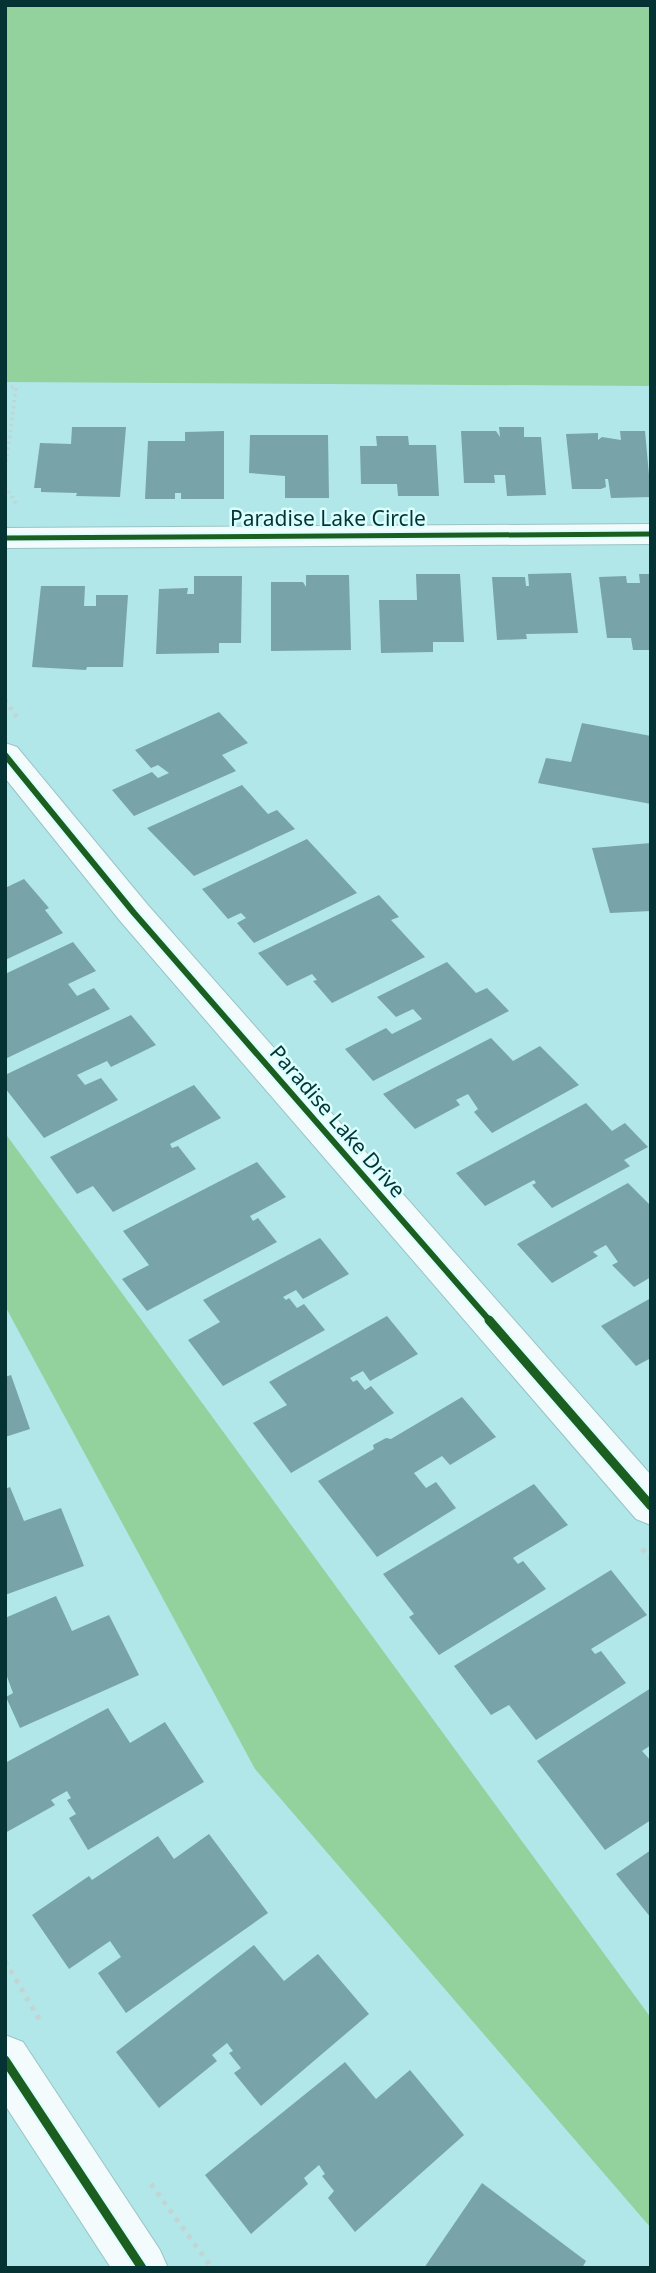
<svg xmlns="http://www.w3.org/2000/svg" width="656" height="2273" font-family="'Noto Sans',sans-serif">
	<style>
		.forest { fill: #93d19d }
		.building { fill: #78a3a8 }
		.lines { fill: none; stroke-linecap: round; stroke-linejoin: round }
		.street-casing { stroke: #99c4c5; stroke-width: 2 }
		.path-far2 { stroke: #c3d4d4; stroke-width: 3.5; stroke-dasharray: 2.5 3.5; stroke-linecap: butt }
		.path-far1 { stroke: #c3d4d4; stroke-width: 4.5; stroke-dasharray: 3.5 5; stroke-linecap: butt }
		.path { stroke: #c3d4d4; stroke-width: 5; stroke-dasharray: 4.5 6; stroke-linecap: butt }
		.street { fill: #f3fbfc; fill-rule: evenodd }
		.cycleway-far2-casing { stroke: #daffff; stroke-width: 9 }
		.cycleway-far1-casing { stroke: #daffff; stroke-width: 10 }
		.cycleway-casing { stroke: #daffff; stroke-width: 13 }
		.cycleway-far2 { stroke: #1b5e20; stroke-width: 5 }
		.cycleway-far1 { stroke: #1b5e20; stroke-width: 6 }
		.cycleway { stroke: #1b5e20; stroke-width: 9 }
		.labels { text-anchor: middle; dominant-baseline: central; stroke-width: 5; stroke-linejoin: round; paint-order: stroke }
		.street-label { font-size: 21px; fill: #053334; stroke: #daffff }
	</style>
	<rect width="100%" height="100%" fill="#b1e7e8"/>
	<g class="forest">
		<polygon points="5,5 651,5 651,386 5,382"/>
		<polygon points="5,1133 651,2018 651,2228 255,1769 5,1306"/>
	</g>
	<g class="building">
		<polygon points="72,427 126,427 120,497 76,496 77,493 41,492 41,488 34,488 40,443 71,444"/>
		<polygon points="499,427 524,427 524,437 541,437 546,495 507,496 505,475 494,475 495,483 464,483 461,431 496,431 500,437"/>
		<polygon points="224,431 224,499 181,499 181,493 175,493 175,499 145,499 148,441 185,441 185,432"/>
		<polygon points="620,431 645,431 651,497 611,498 608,479 605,479 606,487 601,489 572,489 566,434 598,433 598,440 602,437 621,440"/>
		<polygon points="250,435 328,435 329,498 285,498 285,476 249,473"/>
		<polygon points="376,436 408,436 409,445 436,445 439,496 398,496 397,484 361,484 360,446 377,446"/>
		<polygon points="571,573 578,633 526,634 527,639 497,640 492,577 525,577 526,586 529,586 528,574"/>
		<polygon points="416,574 460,574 464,642 433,642 433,652 381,653 379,600 417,600"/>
		<polygon points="639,574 651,574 651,650 633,650 631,638 607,638 599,577 626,576 627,583 640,583"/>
		<polygon points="306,575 349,575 351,650 271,651 271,582 303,582 306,587"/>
		<polygon points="194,576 242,576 241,643 219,643 219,653 156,654 159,589 188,588 187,594 194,594"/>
		<polygon points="41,586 85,586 84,606 96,606 96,595 128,595 123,667 87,667 86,670 32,667"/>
		<polygon points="219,712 248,743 222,755 236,771 134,816 112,790 152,772 158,778 169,773 158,765 151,768 135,750"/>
		<polygon points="582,723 651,736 651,804 538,783 546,758 571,762"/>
		<polygon points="242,785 268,814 277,810 295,829 194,876 147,828"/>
		<polygon points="307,839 357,893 254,943 237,923 246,918 241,913 228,919 202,889"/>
		<polygon points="651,843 651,911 610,913 592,848"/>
		<polygon points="24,879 49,908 45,910 63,933 5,960 5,888"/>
		<polygon points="379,895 399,917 391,920 425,957 332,1003 313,981 317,980 312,974 287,986 258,953"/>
		<polygon points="73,942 96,971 68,984 77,996 94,988 110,1009 5,1059 5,974"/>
		<polygon points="447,962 476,993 487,988 509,1011 373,1081 345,1049 386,1028 392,1034 422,1019 413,1009 396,1017 377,997"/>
		<polygon points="131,1015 156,1045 111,1067 107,1061 77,1075 85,1085 101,1078 118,1100 44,1138 5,1088 5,1075"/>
		<polygon points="491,1038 513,1061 540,1046 579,1085 492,1133 474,1112 478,1109 468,1094 456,1100 460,1105 415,1129 383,1094"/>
		<polygon points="194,1085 221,1118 170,1144 172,1148 178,1146 196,1169 113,1212 93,1186 77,1194 50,1157"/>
		<polygon points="586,1103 612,1131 625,1123 648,1147 624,1160 630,1166 552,1208 532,1185 536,1183 534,1180 485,1206 456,1173"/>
		<polygon points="257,1162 286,1197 250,1216 253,1221 258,1218 277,1242 147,1311 122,1279 149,1265 123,1231"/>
		<polygon points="628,1183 651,1206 651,1277 634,1287 612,1265 618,1262 606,1245 593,1252 598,1256 552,1283 517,1244"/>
		<polygon points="320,1238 349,1274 303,1299 296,1290 283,1297 286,1300 289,1298 297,1308 304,1304 325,1330 223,1386 188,1340 220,1322 203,1300"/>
		<polygon points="651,1298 651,1358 636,1366 601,1326"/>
		<polygon points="387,1316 418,1354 370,1381 363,1371 350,1378 353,1382 357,1380 365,1390 371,1386 394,1413 291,1473 253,1423 287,1405 269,1382"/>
		<polygon points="11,1375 30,1429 5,1437 5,1377"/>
		<polygon points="462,1397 496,1437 450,1465 442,1456 414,1473 426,1488 436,1482 456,1508 377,1557 318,1481 374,1449 373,1445 386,1438 391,1439"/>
		<polygon points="534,1484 568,1525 513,1558 518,1564 523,1561 546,1589 439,1655 409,1617 414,1614 383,1574"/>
		<polygon points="10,1487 24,1521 61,1508 84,1566 5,1595 5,1489"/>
		<polygon points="611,1570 647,1615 591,1649 595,1654 601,1651 626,1683 536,1740 509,1705 491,1715 454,1666"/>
		<polygon points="56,1596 72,1631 109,1615 139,1675 20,1728 6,1697 13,1693 5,1671 5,1618"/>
		<polygon points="651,1688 651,1745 642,1751 651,1761 651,1820 605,1850 537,1761"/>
		<polygon points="108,1708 130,1743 165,1722 204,1782 88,1850 69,1818 76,1814 67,1800 71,1798 67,1791 51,1800 55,1805 5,1833 5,1763"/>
		<polygon points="209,1834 268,1913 126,2013 98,1973 121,1957 110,1941 69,1969 32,1915 89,1876 92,1880 158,1836 174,1859"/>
		<polygon points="651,1850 651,1918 616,1874"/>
		<polygon points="254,1945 284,1981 318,1954 369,2014 261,2106 234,2073 241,2068 229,2053 233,2051 227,2043 212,2055 217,2061 159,2108 116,2052"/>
		<polygon points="345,2062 376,2099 410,2070 464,2135 355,2232 328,2198 334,2191 322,2176 325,2174 319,2165 304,2178 308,2184 251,2234 205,2175"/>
		<polygon points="482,2183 586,2261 582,2268 424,2268"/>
	</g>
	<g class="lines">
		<g class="street-casing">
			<g id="street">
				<polygon points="651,524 651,544 5,548 5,528"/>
				<polygon points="5,743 17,747 147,904 651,1475 651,1525 636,1519 121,922 5,778"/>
				<polygon points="5,2035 23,2042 160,2250 168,2268 111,2268 5,2105"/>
			</g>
		</g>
		<g class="path-far2">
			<polyline points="5,387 16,387 5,474"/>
			<polyline points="5,486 16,503"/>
		</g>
		<polyline class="path-far1" points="5,700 19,720"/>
		<g class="path">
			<polyline points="642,1549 651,1559"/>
			<polyline points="5,1961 42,2024"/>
			<polyline points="151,2184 212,2268"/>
		</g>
		<use href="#street" class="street"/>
		<g class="cycleway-far2-casing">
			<polyline id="cycleway-far2" points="5,538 651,534"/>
		</g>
		<g class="cycleway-far1-casing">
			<polyline id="cycleway-far1" points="5,755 134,913 490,1321"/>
		</g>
		<g class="cycleway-casing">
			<g id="cycleway">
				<polyline points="489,1320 651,1506"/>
				<polyline points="5,2060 142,2268"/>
			</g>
		</g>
		<use href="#cycleway-far2" class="cycleway-far2"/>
		<use href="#cycleway-far1" class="cycleway-far1"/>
		<use href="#cycleway" class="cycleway"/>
	</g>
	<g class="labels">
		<g class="street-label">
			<text x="328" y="518">Paradise Lake Circle</text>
			<text transform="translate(338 1121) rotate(49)">Paradise Lake Drive</text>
		</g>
	</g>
	<rect width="656" height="2273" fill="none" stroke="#053334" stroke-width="14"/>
</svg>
